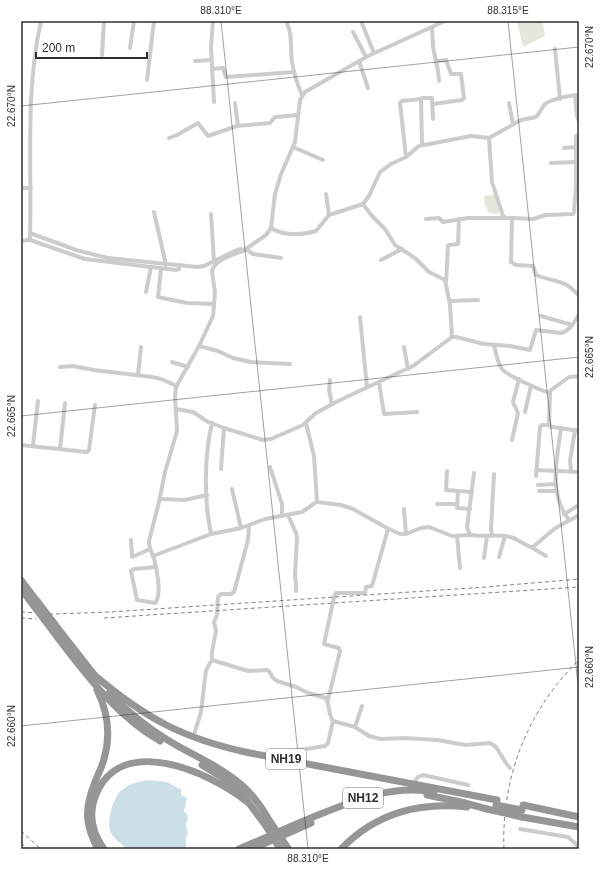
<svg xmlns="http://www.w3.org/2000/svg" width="600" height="870" font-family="Helvetica,sans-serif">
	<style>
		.green { fill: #e4e8dc }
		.water { fill: #cbdfe6 }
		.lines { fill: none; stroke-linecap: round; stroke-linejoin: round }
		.street { stroke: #ccc; stroke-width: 4 }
		.highway { stroke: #969696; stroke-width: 7 }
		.rail { stroke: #848484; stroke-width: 1; stroke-dasharray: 4 3; stroke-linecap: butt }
		.highway-bridge { stroke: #969696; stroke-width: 7 }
		.ticks { fill: none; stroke: #2f2f2f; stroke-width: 1; stroke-opacity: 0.45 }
		.labels { text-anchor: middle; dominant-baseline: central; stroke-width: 4; stroke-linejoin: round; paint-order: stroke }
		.shield { fill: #fff; stroke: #6d6d6d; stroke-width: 1 }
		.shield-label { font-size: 12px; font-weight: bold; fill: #2f2f2f }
		.neatline { fill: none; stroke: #2f2f2f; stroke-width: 1.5 }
		.ticks-label { font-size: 10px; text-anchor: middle; fill: #2f2f2f }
	</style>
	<rect width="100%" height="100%" fill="#fff"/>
	<g class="green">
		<polygon points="517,21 543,21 545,36 523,47"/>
		<polygon points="495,194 500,210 498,214 489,213 485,205 484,196"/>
	</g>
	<path class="water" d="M 148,780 L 167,782 L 181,790 L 181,795 L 187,798 L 184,812 L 187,814 L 188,818 L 186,824 L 188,834 L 186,836 L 186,849 L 126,849 C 122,844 114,839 111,833 C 106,822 113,796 122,790 C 130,783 138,782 148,780 Z"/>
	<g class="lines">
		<g class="street">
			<polyline points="213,21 211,47 214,102"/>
			<path d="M 286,21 C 293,34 290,47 292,62 C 294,73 297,84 302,95"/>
			<polyline points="361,21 374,53"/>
			<polyline points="432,27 433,47 438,71 439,81"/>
			<polyline points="353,32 366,57"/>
			<polyline points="130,48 134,21"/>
			<polyline points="555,49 560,99"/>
			<polyline points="102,55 104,21"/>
			<polyline points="195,61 211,60"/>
			<polyline points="359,61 368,88"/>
			<polyline points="212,69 223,68 226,77 294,72"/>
			<polyline points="147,80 154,21"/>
			<polyline points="575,95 577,116 579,121"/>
			<polyline points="235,103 238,126"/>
			<polyline points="509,103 513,124"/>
			<polyline points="433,104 462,100 464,98 461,74 451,74 446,60 436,61"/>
			<polyline points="169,138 177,135 198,123 208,136 237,126 270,123 275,117 298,115"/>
			<path d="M 489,138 L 492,182 L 503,216 L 506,218 L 512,218 L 511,262 L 516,265 L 533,266 L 536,275 C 555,283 564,278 579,296"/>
			<polyline points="422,145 421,99 422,98 432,98 433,119"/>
			<polyline points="293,147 323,160"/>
			<polyline points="564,148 577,147"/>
			<polyline points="406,157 400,103 402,101 421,99"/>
			<polyline points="551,163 577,162"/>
			<polyline points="21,188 31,188"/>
			<polyline points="326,194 329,215"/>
			<polyline points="363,204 372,216 385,229 395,245 415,258 429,272 445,280 450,305 452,337"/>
			<polyline points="154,212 166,265"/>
			<polyline points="211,214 214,261"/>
			<polyline points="512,218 533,219 546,215 573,214 574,212 576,187 576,136 579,135"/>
			<polyline points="426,219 439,218 443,222 468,218 505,218"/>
			<path d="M 271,228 C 284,236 301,235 316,231 L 329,215 L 363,204 L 369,196 L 380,172 L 391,164 L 406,157 L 419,146 L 471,136 L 489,138 L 521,120 L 536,117 C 540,114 541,108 545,104 C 551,99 571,95 579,95"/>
			<path d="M 30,233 L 76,250 L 108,258 L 197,267 L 204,266 L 237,250 L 241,249 L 243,251 C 233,255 215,259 212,271 L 215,293 L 213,316 L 199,346 L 176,387 L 175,397 L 177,431 L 165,472 L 159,502 L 149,541 C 149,548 152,553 154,559 C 157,569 162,595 155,603 L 137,600 L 131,571 L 134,569 L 156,567"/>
			<polyline points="30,240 85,259 176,270 179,269 180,265"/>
			<path d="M 21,241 L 28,240 L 30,238 C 32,166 25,92 41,21"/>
			<polyline points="246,249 253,254 281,258"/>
			<polyline points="243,251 266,235 271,228 275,194 281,174 295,142 300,100 305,92 368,56 445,21"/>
			<polyline points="381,260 402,249"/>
			<polyline points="161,269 158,297 187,303 214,304"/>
			<polyline points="446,283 448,246 449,245 458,244 459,219"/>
			<polyline points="146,292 151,267"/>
			<polyline points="450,301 478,300"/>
			<polyline points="541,316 572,325"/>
			<polyline points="360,317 367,387"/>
			<path d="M 494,345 C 496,353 497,362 502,369 C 506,375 542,391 550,393"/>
			<polyline points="199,346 218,351 233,358 251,362 290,364"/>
			<polyline points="404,347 408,369"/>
			<polyline points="172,362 188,367"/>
			<polyline points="60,367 73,366 94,370 152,377 161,379 177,386"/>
			<polyline points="138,375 141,347"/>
			<polyline points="579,376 569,377 551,390 550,393 549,423 551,427 553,427 579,431"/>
			<polyline points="330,380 329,390 332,404"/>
			<polyline points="379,382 384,414 417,412"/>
			<path d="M 176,409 L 193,412 L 208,422 L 224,428 L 263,440 L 271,439 L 303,425 L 316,413 L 338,401 L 413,366 L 452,337 L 456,337 L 484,344 L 510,346 L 530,350 L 536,330 L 561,333 C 570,331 574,322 579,315"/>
			<polyline points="525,412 531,386"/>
			<path d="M 561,428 C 557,459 548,493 569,520"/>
			<polyline points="512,440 518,413 513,402 519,379"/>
			<polyline points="21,445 87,452 89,450 95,405"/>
			<polyline points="33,445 38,401"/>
			<polyline points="60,449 65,403"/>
			<polyline points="270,467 282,504 282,516"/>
			<polyline points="221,469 224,428"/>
			<polyline points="536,470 579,472"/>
			<polyline points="447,471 446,490 472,492"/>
			<polyline points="571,471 570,461 575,430"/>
			<path d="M 474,473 L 467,527 L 469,533 L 471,535 C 483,537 497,534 510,537 C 518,538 525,547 533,547 L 554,529 L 579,515"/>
			<polyline points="536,476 540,427 542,425 550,425"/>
			<polyline points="538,485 555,484"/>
			<polyline points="232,489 241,528"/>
			<polyline points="458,491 457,508 470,509"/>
			<polyline points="539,491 556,491"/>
			<polyline points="160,499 185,500 207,495"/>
			<polyline points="317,502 341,505 353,509 387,528 400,534 406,534 421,528 429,527 452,536 471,535"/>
			<polyline points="437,504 456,504"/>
			<polyline points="404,509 406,534"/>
			<polyline points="564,514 579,505"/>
			<polyline points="288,515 296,533 297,537 295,576 296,583 296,591"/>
			<path d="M 211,534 C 204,500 204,457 212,423"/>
			<polyline points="457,536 460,568"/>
			<polyline points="492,536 491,529 494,474"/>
			<polyline points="131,540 132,557 150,549"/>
			<polyline points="531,547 546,556"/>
			<polyline points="153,556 211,534 241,528 265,519 302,512 315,503 317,502 314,456 306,423"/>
			<polyline points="499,557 505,536"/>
			<polyline points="484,558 487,536"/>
			<path d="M 212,660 L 248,671 L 267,670 L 269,671 L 273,678 L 277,681 L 296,687 L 308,693 L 326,698 C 330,706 328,714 333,721 L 355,727 L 369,736 L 381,739 L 404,738 L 437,740 L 466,745 L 490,743 L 496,747 L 506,763 L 510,768"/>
			<polyline points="328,700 340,651 339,648 324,644 334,597 336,593 365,593 366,587 372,586 388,529"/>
			<polyline points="355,727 362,706"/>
			<polyline points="193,738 201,712 206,670 212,660 212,652 216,631 214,622 217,615 218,597 221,594 231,594 234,592 248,540 249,526"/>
			<polyline points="274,756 287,752 325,746 328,743 333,721"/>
			<polyline points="413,783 418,777 423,775 468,785"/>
			<polyline points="520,829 568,837 579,847"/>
		</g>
		<g class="highway">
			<polyline points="21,580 37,601"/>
			<polyline points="21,589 30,601"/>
			<polyline points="63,635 96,677"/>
			<path d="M 58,638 C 88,677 117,716 160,741"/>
			<path d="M 93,674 C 145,718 183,739 250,753 L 497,800"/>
			<path d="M 97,690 C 108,712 111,735 104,759 C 102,767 98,774 95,782 C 85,807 84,824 98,849"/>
			<path d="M 109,693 C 126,710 145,726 166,739 C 191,755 221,766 244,787 C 255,797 263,810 271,823"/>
			<polyline points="202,765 228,781 240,791 266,826"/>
			<polyline points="427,795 461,802 487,809"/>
			<polyline points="523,805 579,817"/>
			<polyline points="522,817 579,827"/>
			<path d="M 104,849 C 93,834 88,815 95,797 C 119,732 208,771 246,801"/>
			<path d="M 239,849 C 265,838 291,826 318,815 C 355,800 393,784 434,792"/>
			<polyline points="252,849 311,823"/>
			<path d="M 341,849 C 376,813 418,802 467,807"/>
		</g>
		<g class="rail">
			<polyline points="21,612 54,614 110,612 486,587 579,579"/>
			<polyline points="21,618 36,619"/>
			<polyline points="104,618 579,587"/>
			<polyline points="21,831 41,849"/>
			<polyline points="21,843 28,849"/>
			<path d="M 504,849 C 501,778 528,709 579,660"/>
		</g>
		<g class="highway-bridge">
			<polyline points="30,601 58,638"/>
			<polyline points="37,601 63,635"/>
			<polyline points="496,805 522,810"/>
			<polyline points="487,809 522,817"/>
			<polyline points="271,823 288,848"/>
			<polyline points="266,826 280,849"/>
		</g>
	</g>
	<path class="ticks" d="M 221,21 L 308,849M 508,21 L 579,694M 21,106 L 579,47M 21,416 L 579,357M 21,726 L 579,667"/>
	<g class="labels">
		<g class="shield">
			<rect x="266" y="749" width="40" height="20" rx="3"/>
			<rect x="343" y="788" width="40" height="20" rx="3"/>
		</g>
		<g class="shield-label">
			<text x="286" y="759">NH19</text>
			<text x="363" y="798">NH12</text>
		</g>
	</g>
	<rect width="600" height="870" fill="none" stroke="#ffffff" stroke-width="44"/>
	<path d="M36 52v6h111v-6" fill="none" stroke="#2f2f2f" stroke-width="2"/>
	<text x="42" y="52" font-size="12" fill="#2f2f2f" stroke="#ffffff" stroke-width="3" paint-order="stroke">200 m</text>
	<rect x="22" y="22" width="556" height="826" class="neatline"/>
	<g class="ticks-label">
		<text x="221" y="14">88.310°E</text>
		<text x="508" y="14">88.315°E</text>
		<text transform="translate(589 47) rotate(-90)" y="4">22.670°N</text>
		<text transform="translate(11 106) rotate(-90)" y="4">22.670°N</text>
		<text transform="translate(589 357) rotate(-90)" y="4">22.665°N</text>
		<text transform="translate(11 416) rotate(-90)" y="4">22.665°N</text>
		<text transform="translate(589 667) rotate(-90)" y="4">22.660°N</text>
		<text transform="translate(11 726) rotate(-90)" y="4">22.660°N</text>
		<text x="308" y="862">88.310°E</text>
	</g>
</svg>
